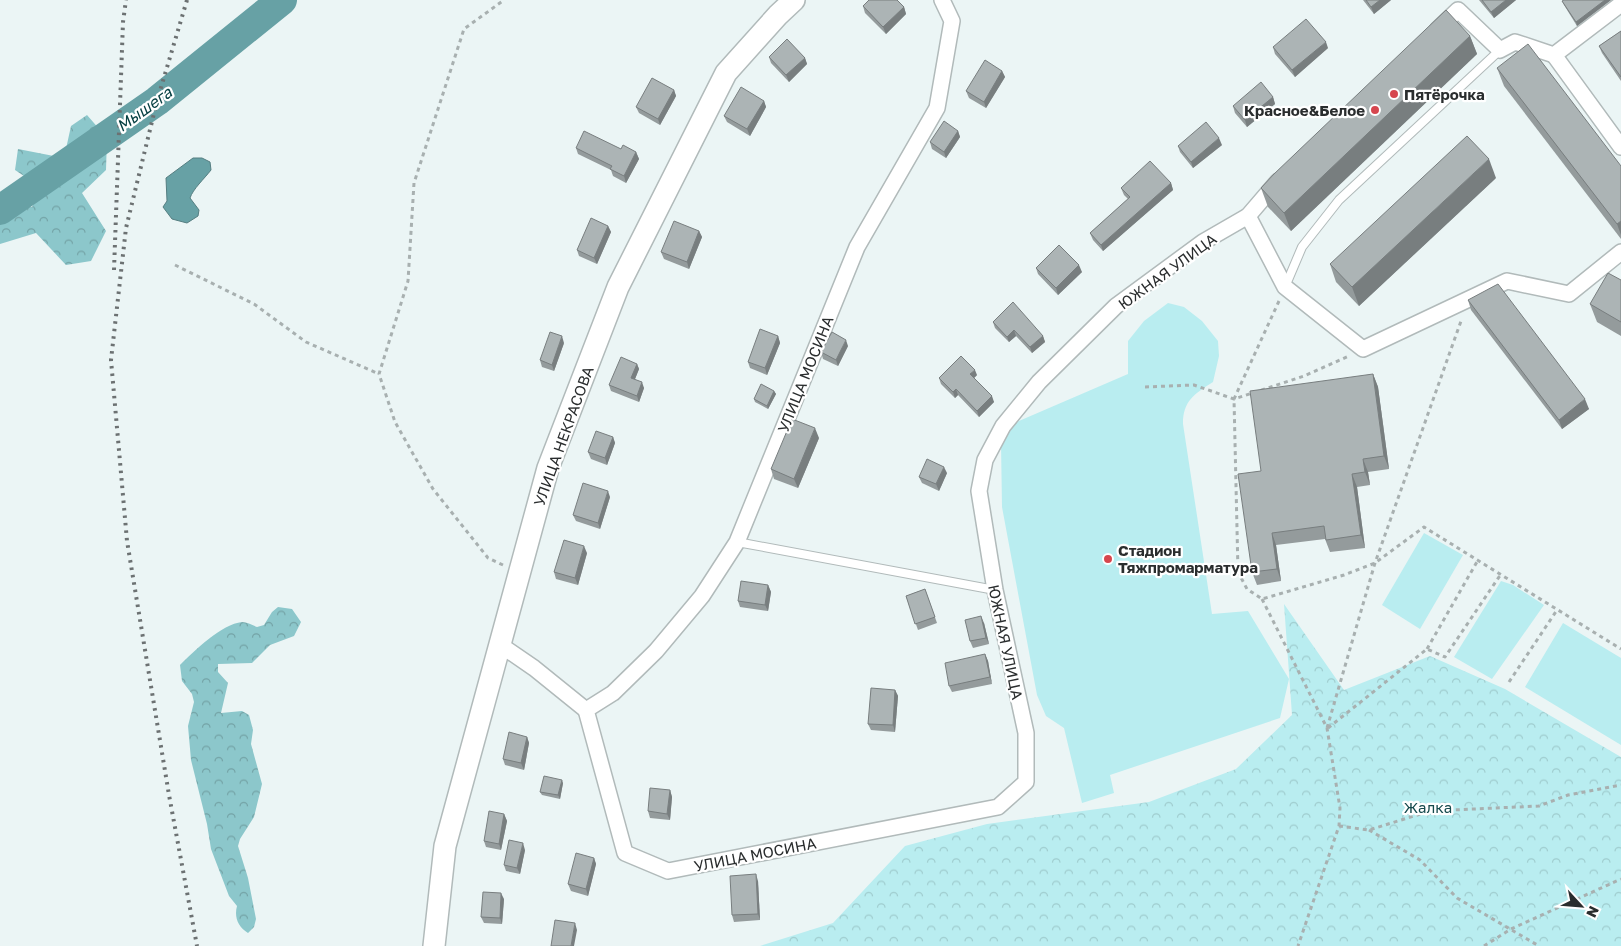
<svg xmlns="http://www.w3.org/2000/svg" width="1621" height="946" font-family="'Golos Text',sans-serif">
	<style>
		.forest { fill: url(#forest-crowns) }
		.park { fill: url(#park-crowns) }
		.pitch { fill: #b9edf0 }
		.water { fill: #67a1a5; stroke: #557e81 }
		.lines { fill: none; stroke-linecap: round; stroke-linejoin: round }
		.river { stroke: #67a1a5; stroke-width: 30 }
		.service-casing { stroke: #b1baba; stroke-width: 10 }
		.minor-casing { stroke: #b1baba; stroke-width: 18 }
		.secondary-casing { stroke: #b1baba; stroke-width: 24 }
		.path { stroke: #a8b0b0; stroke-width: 3; stroke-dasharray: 4 4; stroke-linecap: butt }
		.service { stroke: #fff; stroke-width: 8 }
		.minor { stroke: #fff; stroke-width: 15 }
		.secondary { stroke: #fff; stroke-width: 21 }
		.rail { stroke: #6c7172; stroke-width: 4; stroke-dasharray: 2.5 5; stroke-linecap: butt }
		.wall { fill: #949b9c }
		.shaded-wall { fill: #787e7f }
		.building { fill: #acb4b5; stroke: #787e7f }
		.poi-dot { fill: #d6464e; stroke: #fff; stroke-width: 2 }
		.labels { text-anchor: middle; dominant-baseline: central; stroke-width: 4.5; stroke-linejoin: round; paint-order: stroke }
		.poi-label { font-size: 15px; font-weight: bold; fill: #2a2d2e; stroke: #fff; text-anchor: start }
		.street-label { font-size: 15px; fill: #2a2d2e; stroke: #fff }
		.park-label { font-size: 15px; fill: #154a4d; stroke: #fff }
		.water-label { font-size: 16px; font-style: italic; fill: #074043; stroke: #fff }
	</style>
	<defs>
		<pattern id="forest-crowns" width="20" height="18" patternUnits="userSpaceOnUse" patternTransform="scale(1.25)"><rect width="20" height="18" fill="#8cc7cb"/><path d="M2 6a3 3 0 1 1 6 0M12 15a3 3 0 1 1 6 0" fill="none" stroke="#73a2a5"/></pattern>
		<pattern id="park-crowns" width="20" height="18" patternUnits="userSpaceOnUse" patternTransform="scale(1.25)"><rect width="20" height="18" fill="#b9edf0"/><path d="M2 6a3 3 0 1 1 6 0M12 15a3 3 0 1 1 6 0" fill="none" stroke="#9fccce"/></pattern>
	</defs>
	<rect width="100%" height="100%" fill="#ebf5f5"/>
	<g class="forest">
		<polygon points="87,115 107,138 106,170 82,193 106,231 91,261 66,265 36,233 0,244 0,207 2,209 32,207 42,188 15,170 18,149 64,158 71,126"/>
		<path d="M 278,607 L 292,609 L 301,622 L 294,636 L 270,645 L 252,663 L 218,664 L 218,672 L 228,683 L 221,713 L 242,711 L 249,715 L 253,730 L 251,744 L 262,784 L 254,817 L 240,839 L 238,846 L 248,878 L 256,919 L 254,927 L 248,933 C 238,927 234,917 237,906 L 229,896 L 211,849 L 207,824 L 191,760 L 188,726 L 194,702 L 192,694 L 182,681 L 180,665 C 194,651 222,624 242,622 C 247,622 252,625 257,627 L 264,625 L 272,612 Z"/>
	</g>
	<polygon class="park" points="1284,604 1344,690 1430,656 1505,689 1621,757 1621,946 760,946 833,923 905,846 987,824 1149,802 1236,769 1292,715"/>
	<g class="pitch">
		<path d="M 1168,303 L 1184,307 L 1202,321 L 1218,341 L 1219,356 L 1213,382 C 1194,394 1183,401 1183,424 L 1212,614 L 1248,611 L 1289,679 L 1280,718 L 1110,775 L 1114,793 L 1082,803 L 1064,728 L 1046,716 L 1037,695 L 1002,507 L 1001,443 L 1014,423 L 1128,374 L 1128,341 L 1144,321 Z"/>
		<polygon points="1424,533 1463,555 1420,629 1382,605"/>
		<polygon points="1501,581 1513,585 1544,605 1492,679 1454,657"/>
		<polygon points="1563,623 1621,658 1621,745 1525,687"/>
	</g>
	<path class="water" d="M 193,158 L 202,158 L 210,162 L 211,170 C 204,179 193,189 190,198 L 199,210 L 198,216 L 187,223 L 172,219 L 163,207 L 167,201 L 166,178 Z"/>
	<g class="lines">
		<polyline class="river" points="0,210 157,101 282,0"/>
		<g class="service-casing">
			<g id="service">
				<polyline points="1285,287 1302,247 1339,200 1500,50"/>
				<polyline points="737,542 995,590"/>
			</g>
		</g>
		<g class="minor-casing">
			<g id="minor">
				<polyline points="942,0 952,21 937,108 857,247 737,542 702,596 656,651 613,693 586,710 625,853 668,871 998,807 1026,782 1026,733 995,590 979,491 985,460 1003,426 1039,382 1116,306 1203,242 1248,216 1278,181"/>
				<polyline points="1437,30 1458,10 1500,50 1515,42 1554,55 1621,4"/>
				<polyline points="1554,55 1621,147"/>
				<polyline points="1248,216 1285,287 1363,349 1507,281 1569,294 1621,252"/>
				<polyline points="499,644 534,668 586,710"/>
			</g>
		</g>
		<g class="secondary-casing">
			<polyline id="secondary" points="434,946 445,846 548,468 618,287 726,73 778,15 794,0"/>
		</g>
		<g class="path">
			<polyline points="175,265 254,304 306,342 379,374"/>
			<polyline points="1279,301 1234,399 1238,572 1247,589 1262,599 1344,575 1375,563 1424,527 1621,649"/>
			<polyline points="1145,387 1194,385 1234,399 1304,376 1349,356"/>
			<polyline points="503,565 488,558 433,489 395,422 379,374 408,281 414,183 464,29 504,0"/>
			<polyline points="1262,599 1327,728 1340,808 1339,826 1298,946"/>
			<polyline points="1427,649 1478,560"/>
			<polyline points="1509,682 1557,610"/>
			<polyline points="1327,728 1375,563 1461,321"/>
			<polyline points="1328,728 1427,649 1445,657 1501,574"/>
			<polyline points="1339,826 1369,830 1430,811 1539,806 1568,795 1621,785"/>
			<polyline points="1369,830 1420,860 1457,898 1539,946"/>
			<polyline points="1484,946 1511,929 1621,879"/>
		</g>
		<use href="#service" class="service"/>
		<use href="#minor" class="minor"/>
		<use href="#secondary" class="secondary"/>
		<g class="rail">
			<polyline points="187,0 157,101 126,228 111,360 127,541 169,795 197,946"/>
			<polyline points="114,270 123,22 126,0"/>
		</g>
	</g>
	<g class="wall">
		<polygon points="1363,0 1391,0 1374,14"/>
		<polygon points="1479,0 1516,0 1494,18"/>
		<polygon points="1611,0 1577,26 1564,5 1562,1"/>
		<polygon points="863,6 904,7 906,14 886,34 865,13"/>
		<polygon points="1621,31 1621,81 1602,53 1599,46"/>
		<polygon points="1470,36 1477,54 1291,231 1268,207 1261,188"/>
		<polygon points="1273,47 1328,48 1295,77 1275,54"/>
		<polygon points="769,57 805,58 807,64 789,82 771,63"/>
		<polygon points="1497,68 1621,166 1621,239 1504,86"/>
		<polygon points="1002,71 1005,77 986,108 969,98 966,91"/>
		<polygon points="674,90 676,96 660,125 639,113 636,107"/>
		<polygon points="1273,97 1275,104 1247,127 1235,113 1233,106"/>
		<polygon points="764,101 766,107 750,136 727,122 724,116"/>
		<polygon points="958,131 960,137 946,158 932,149 930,142"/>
		<polygon points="1222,145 1193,168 1180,152 1178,146"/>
		<polygon points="576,148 621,149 636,152 639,159 626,183 613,176 611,170 578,154"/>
		<polygon points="1496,178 1359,306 1336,282 1330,264"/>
		<polygon points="1171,183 1173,190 1103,251 1093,240 1090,233 1128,199 1124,195 1121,188"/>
		<polygon points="608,226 611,232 597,264 579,256 577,250"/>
		<polygon points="699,231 702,237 689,269 664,259 661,252"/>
		<polygon points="1036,268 1082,272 1058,295 1038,274"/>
		<polygon points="1621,280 1621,336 1597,322 1590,304"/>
		<polygon points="1468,300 1589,409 1562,429 1471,310"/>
		<polygon points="993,322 1043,336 1045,342 1032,353 1016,336 1009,342 995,328"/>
		<polygon points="778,336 780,343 767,375 750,368 748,362"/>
		<polygon points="564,343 554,371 542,367 540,360"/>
		<polygon points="848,346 838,366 823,359 821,352"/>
		<polygon points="637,364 639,369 635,379 644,388 639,402 611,391 609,385"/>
		<polygon points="1373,374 1378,387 1389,469 1368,472 1370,485 1357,487 1365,548 1330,552 1325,539 1276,545 1281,581 1257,585 1252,572 1261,471"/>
		<polygon points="977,375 974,378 994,402 979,417 958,395 955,398 941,384 939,378"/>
		<polygon points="774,391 776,394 768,409 755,402 754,399"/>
		<polygon points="613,437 615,443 607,465 591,459 588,452"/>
		<polygon points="819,438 798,488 774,479 771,469"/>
		<polygon points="947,473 939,491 922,483 919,477"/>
		<polygon points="610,497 600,529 576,521 573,515"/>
		<polygon points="587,553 578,585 556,579 554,572"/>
		<polygon points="768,585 771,592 768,611 740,607 738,601"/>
		<polygon points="925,589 937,623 918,630 906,596"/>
		<polygon points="984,623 989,644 973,648 970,641"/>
		<polygon points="985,654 988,661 992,684 952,692 949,686"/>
		<polygon points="895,690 898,696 895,732 871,730 868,724"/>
		<polygon points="527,737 529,743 524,770 505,765 503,759"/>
		<polygon points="563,783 560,799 542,795 540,792"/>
		<polygon points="670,790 672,797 670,820 650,818 648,811"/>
		<polygon points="504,814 507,821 501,850 486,847 484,841"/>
		<polygon points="525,850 520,874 506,871 504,865"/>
		<polygon points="594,858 596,864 588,896 571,891 568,884"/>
		<polygon points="758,881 760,920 734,922 732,915"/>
		<polygon points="504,899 502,924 484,923 481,917"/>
	</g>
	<g class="shaded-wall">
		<polygon points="1380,0 1391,0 1374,14 1371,7"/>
		<polygon points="1506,0 1516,0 1494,18 1491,12"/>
		<polygon points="1605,0 1611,0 1577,26 1576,22"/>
		<polygon points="904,7 906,14 886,34 883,27"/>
		<polygon points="1470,36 1477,54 1291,231 1284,213"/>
		<polygon points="1326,42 1328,48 1295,77 1292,70"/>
		<polygon points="805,58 807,64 789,82 786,75"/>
		<polygon points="1002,71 1005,77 986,108 984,102"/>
		<polygon points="674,90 676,96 660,125 658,119"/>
		<polygon points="1273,97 1275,104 1247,127 1245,120"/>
		<polygon points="764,101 766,107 750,136 747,129"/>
		<polygon points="958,131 960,137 946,158 944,152"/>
		<polygon points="1219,138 1222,145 1193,168 1191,162"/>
		<polygon points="636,152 639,159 626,183 624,176"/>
		<polygon points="1489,159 1496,178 1359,306 1352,287"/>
		<polygon points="1171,183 1173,190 1103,251 1101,245"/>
		<polygon points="1621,221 1621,235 1617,224"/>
		<polygon points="608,226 611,232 597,264 594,258"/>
		<polygon points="699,231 702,237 689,269 687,262"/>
		<polygon points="1079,265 1082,272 1058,295 1056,288"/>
		<polygon points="1014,330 1016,336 1009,342 1007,337"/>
		<polygon points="562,336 564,343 554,371 552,365"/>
		<polygon points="778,336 780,343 767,375 765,368"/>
		<polygon points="1043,336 1045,342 1032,353 1030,347"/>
		<polygon points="846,340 848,346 838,366 836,360"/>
		<polygon points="637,364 639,369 633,384 631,378"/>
		<polygon points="975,370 977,375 972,380 970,374"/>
		<polygon points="1373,374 1378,387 1389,469 1384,456"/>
		<polygon points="642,382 644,388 639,402 637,396"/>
		<polygon points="956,389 958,395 955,398 953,392"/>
		<polygon points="774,391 776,394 768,409 767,406"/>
		<polygon points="992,396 994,402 979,417 977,411"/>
		<polygon points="1585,399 1589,409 1562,429 1559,420"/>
		<polygon points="815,428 819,438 798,488 794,479"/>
		<polygon points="613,437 615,443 607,465 605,458"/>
		<polygon points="1363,459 1368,472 1370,485 1365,472"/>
		<polygon points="944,467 947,473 939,491 936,484"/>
		<polygon points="1352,474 1357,487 1365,548 1361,535"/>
		<polygon points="608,491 610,497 600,529 598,523"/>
		<polygon points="1272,533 1276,545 1281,581 1277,569"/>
		<polygon points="584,546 587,553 578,585 575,578"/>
		<polygon points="768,585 771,592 768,611 765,605"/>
		<polygon points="981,616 984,623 989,644 986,638"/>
		<polygon points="985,654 988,661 992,684 990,677"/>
		<polygon points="895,690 898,696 895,732 893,725"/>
		<polygon points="527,737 529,743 524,770 521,763"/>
		<polygon points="562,780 563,783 560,799 558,795"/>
		<polygon points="670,790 672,797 670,820 667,814"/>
		<polygon points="504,814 507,821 501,850 499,844"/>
		<polygon points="523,843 525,850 520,874 517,868"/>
		<polygon points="594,858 596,864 588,896 586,889"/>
		<polygon points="756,874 758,881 760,920 758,914"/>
		<polygon points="501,893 504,899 502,924 500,918"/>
		<polygon points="575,923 577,930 574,946 571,946"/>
	</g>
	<g class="building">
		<polygon points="869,0 897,0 904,7 883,27 863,6"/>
		<polygon points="1366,0 1380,0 1371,7"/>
		<polygon points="1482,0 1506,0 1491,12"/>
		<polygon points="1564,0 1605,0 1576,22 1562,1"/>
		<polygon points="1446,10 1470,36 1284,213 1261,188 1274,174"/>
		<polygon points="1306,19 1326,42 1292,70 1273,47"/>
		<polygon points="1621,31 1621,77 1599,46"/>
		<polygon points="787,39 805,58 786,75 769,57"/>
		<polygon points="1528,44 1621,166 1621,221 1617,224 1497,68"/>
		<polygon points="985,60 1002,71 984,102 966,91"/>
		<polygon points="652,78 674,90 658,119 636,107"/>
		<polygon points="1261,82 1273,97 1245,120 1233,106"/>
		<polygon points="741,87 764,101 747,129 724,116"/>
		<polygon points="944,121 958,131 944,152 930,142"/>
		<polygon points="1206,122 1219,138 1191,162 1178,146"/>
		<polygon points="584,131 621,149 623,145 636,152 624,176 610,169 612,166 576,148"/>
		<polygon points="1467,136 1489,159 1352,287 1330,264"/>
		<polygon points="1150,161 1171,183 1101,245 1090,233 1130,197 1121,188"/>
		<polygon points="591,218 608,226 594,258 577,250"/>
		<polygon points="674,221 699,231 687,262 661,252"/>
		<polygon points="1059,245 1079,265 1056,288 1036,268"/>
		<polygon points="1608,273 1621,280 1621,322 1590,304"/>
		<polygon points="1498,284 1585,399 1559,420 1468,300"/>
		<polygon points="1013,302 1043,336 1030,347 1014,330 1007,337 993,322"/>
		<polygon points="760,329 778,336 765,368 748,362"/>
		<polygon points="550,332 562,336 552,365 540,360"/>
		<polygon points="832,332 846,340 836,360 821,352"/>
		<polygon points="961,356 975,370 970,374 992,396 977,411 956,389 953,392 939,378"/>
		<polygon points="621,357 637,364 631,378 642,382 637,396 609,385"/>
		<polygon points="1373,374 1384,456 1363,459 1365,472 1352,474 1361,535 1326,540 1324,526 1272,533 1277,569 1252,572 1238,474 1261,471 1250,391"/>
		<polygon points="761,384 774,391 767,406 754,399"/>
		<polygon points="792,419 815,428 794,479 771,469"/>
		<polygon points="596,431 613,437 605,458 588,452"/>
		<polygon points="927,459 944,467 936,484 919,477"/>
		<polygon points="583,483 608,491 598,523 573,515"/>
		<polygon points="564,540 584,546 575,578 554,572"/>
		<polygon points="741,581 768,585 765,605 738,601"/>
		<polygon points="925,589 935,617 915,624 906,596"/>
		<polygon points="981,616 986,638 970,641 965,620"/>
		<polygon points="985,654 990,677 949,686 945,663"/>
		<polygon points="871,688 895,690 893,725 868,724"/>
		<polygon points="509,732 527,737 521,763 503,759"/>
		<polygon points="544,776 562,780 558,795 540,792"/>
		<polygon points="650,788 670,790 667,814 648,811"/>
		<polygon points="489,811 504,814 499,844 484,841"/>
		<polygon points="509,840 523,843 517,868 504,865"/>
		<polygon points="576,853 594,858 586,889 568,884"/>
		<polygon points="756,874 758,914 732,915 730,876"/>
		<polygon points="483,892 501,893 500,918 481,917"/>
		<polygon points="555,920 575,923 571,946 551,946"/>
	</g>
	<g class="poi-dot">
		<circle cx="1394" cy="94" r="5"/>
		<circle cx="1375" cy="110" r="5"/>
		<circle cx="1108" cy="559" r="5"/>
	</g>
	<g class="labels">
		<g class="poi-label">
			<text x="1404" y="94">Пятёрочка</text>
			<text x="1365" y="110" text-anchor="end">Красное&amp;Белое</text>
			<text x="1118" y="550">Стадион<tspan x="1118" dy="17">Тяжпромарматура</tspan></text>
		</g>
		<g class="street-label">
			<text transform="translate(1167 271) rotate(-36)">ЮЖНАЯ УЛИЦА</text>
			<text transform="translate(805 374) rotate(-68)">УЛИЦА МОСИНА</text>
			<text transform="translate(563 436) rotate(-70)">УЛИЦА НЕКРАСОВА</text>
			<text transform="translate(1006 642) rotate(78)">ЮЖНАЯ УЛИЦА</text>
			<text transform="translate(755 854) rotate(-11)">УЛИЦА МОСИНА</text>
		</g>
		<g class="park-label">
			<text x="1428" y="807">Жалка</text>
		</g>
		<g class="water-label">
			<text transform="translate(144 109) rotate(-36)">Мышега</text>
		</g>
	</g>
	<g transform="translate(1581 906) rotate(116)" stroke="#ffffff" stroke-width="4" paint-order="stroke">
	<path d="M0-4L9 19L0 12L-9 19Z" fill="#2a2d2e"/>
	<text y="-8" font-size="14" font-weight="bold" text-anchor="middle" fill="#2a2d2e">N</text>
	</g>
</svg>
